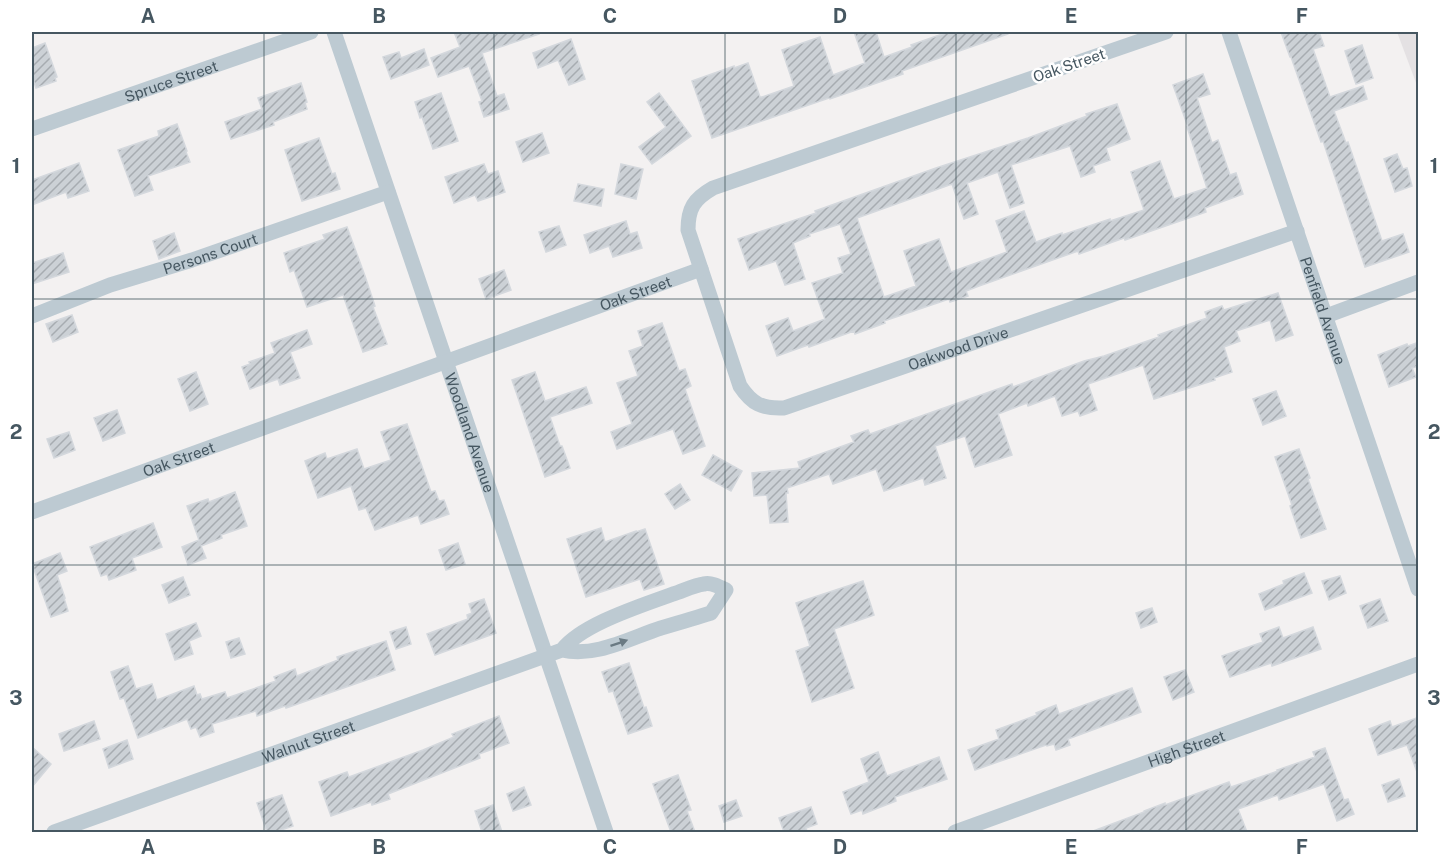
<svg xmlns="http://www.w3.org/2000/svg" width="1450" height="864" font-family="'Public Sans',sans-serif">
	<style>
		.education { fill: #e4e1e3 }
		.building { fill: url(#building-hatch); stroke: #d4d8dd; stroke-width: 1.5 }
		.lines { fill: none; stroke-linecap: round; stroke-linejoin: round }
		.street { stroke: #bdcad2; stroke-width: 15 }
		.oneway { fill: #6a7a83 }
		.grid { fill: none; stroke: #465761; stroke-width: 1.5; stroke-opacity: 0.55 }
		.labels { text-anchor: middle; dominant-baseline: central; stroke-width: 5; stroke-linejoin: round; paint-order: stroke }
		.street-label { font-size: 15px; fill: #465761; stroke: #fff }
		.neatline { fill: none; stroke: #465761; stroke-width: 2 }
		.grid-label { font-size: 20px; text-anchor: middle; font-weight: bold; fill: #465761 }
	</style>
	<defs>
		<pattern id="building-hatch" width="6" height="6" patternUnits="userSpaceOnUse" patternTransform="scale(1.5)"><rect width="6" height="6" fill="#ccd1d6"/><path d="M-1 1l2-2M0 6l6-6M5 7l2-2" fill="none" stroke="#a7acb1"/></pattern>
	</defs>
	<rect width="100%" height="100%" fill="#f3f1f1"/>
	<polygon class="education" points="1397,32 1418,32 1418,88"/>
	<g class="building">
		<polygon points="454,32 538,32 539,34 482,53 497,96 504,94 509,109 484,117 479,102 482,101 469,66 438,77 431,58 460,47"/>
		<polygon points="854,32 876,32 884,57 912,47 911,45 948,32 1008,32 1008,34 902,71 903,74 830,99 829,98 712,138 692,81 734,66 734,68 748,63 760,97 762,97 794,86 782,50 820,37 833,75 865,63"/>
		<polygon points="1281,32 1319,32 1324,46 1313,49 1330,97 1363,86 1367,99 1334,111 1346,143 1348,142 1382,241 1403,234 1409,252 1365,267 1323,141 1321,142 1291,57 1290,57"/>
		<polygon points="571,39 585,79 569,85 558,60 538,68 533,53"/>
		<polygon points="45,43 57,77 55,78 56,81 36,88 32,76 32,48"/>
		<polygon points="1362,45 1373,78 1356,84 1345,51"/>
		<polygon points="424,49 429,65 391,79 383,57 399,52 401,58"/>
		<polygon points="1203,74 1210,94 1197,98 1212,143 1218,140 1230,175 1236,173 1243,194 1205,208 1206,212 1125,240 1124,238 1079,254 1078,251 979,286 966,291 968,296 950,302 949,299 884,321 885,323 855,334 854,331 809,347 808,345 777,356 766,326 788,318 793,331 825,319 812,283 843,273 838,258 851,254 840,224 809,234 810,236 793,243 805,279 785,285 776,261 749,270 738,239 816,213 815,211 936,168 1028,138 1087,116 1086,114 1117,104 1130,139 1106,148 1110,160 1093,166 1095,172 1081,177 1070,146 1011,165 1024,203 1010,208 998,172 967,183 978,214 964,219 952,184 857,218 884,297 916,286 904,251 939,239 951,272 1007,252 996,221 1024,211 1036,242 1062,233 1062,235 1110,219 1110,221 1144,210 1131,172 1160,161 1174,199 1207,188 1187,127 1188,127 1173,85"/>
		<polygon points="301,83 307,102 305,103 307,109 273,122 274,125 231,139 225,122 262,109 258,98"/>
		<polygon points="441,93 458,141 433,149 422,117 420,118 415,102"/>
		<polygon points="659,93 691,136 652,164 639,147 666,127 647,102"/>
		<polygon points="177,124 187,151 186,152 190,162 148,176 153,190 135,196 118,150 159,136 158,131"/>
		<polygon points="542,133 549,153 523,162 516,142"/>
		<polygon points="319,138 332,174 335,173 340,189 302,201 285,150"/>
		<polygon points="1397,154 1403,169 1407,168 1412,186 1395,192 1384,159"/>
		<polygon points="79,163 89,191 68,198 66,192 32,205 32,180"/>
		<polygon points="484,164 488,174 498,171 505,192 478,201 475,195 454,203 445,177"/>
		<polygon points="621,164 643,169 636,199 615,194"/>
		<polygon points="578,184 604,189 601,206 574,201"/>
		<polygon points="626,221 630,234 637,232 642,248 613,257 609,246 590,253 584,235"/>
		<polygon points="559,226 566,245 546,252 539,232"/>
		<polygon points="347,227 365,276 375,306 373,307 387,344 363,352 343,295 307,307 294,270 290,272 284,253 325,239 323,235"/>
		<polygon points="174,233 180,251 159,259 153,241"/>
		<polygon points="63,253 69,272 32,284 32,263"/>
		<polygon points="504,270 511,290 486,299 479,279"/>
		<polygon points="1278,293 1293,335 1276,341 1270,320 1236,331 1240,341 1224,347 1232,372 1214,378 1215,380 1154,399 1143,365 1088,384 1097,410 1080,416 1078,411 1062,416 1055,396 1028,406 1027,403 998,414 1012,455 975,467 965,436 935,446 946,478 925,485 923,478 884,491 876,469 833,484 829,474 787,488 788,493 786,493 788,522 770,523 767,495 754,496 752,473 800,468 798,462 854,442 851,436 868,430 870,434 1012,384 1013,387 1084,361 1104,356 1159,337 1158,335 1207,318 1205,312 1222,306 1224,310"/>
		<polygon points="72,315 78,332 53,342 46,324"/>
		<polygon points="662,323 679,371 685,369 691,386 685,389 705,446 683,454 673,429 617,449 611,432 632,424 617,383 638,376 629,351 643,346 638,331"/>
		<polygon points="307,330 312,344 290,352 300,378 280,385 278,379 250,389 242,367 250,364 249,362 275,353 271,343"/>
		<polygon points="1419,342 1419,366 1412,368 1416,377 1389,387 1378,355 1407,344 1408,346"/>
		<polygon points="196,372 208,404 190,411 178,379"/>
		<polygon points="535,372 545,401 586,387 592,403 550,417 560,446 562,446 570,468 545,477 512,380"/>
		<polygon points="1276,391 1286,416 1263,425 1253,399"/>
		<polygon points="117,410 125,433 103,441 94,418"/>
		<polygon points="407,424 431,492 435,491 439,501 444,500 449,514 421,524 418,515 375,530 366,508 359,510 351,486 318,498 305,461 325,453 327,459 357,449 364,469 391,460 381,432"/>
		<polygon points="69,432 75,450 54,458 47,439"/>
		<polygon points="1299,449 1310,478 1308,479 1326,529 1301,538 1290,506 1292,505 1275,457"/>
		<polygon points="713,455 742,471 731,491 702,475"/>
		<polygon points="680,484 690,500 675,509 665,494"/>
		<polygon points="235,492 247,526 221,535 222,538 201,546 206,558 188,565 182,547 199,540 187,506 208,499 209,502"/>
		<polygon points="153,523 162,547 132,558 136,570 109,580 107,574 101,576 90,547"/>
		<polygon points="601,528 605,542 636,531 636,532 645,529 664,584 644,590 640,579 586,597 567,539"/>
		<polygon points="458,543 465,564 446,570 439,550"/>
		<polygon points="60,553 67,571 57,575 65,598 64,598 68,611 51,617 32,564"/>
		<polygon points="1304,573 1312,593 1265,610 1259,594 1284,584 1283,581"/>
		<polygon points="1340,576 1346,593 1329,600 1322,581"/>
		<polygon points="183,577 190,595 169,603 162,585"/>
		<polygon points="863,581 874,615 834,629 854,688 812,702 796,651 810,646 796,603"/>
		<polygon points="484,599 496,633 435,655 427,634 468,619 467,615 472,613 469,604"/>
		<polygon points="1380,599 1388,621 1368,628 1360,606"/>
		<polygon points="1152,608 1157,622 1141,628 1136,613"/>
		<polygon points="196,623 201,636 189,641 193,654 175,660 166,634"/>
		<polygon points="406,627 411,644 396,649 390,632"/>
		<polygon points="1279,627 1283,638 1313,627 1321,649 1272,666 1271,663 1230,677 1222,656 1263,642 1260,634"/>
		<polygon points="239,638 245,654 231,658 226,642"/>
		<polygon points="386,641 395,670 286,708 285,706 257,716 256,711 212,724 214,732 200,737 196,727 191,729 187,719 138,738 124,698 120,699 111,672 128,666 136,689 152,684 157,700 194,686 197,695 200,694 202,699 225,692 227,698 276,681 274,677 295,669 297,676 338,660 337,657"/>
		<polygon points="629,663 644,708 646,707 652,726 628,734 613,691 609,692 602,672"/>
		<polygon points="1185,670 1194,692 1173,700 1164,677"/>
		<polygon points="1132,688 1141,712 1068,739 1070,745 1056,750 1054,744 1047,746 1046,745 975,770 968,750 999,739 996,730 1037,715 1036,713 1056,705 1059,714"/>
		<polygon points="499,716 509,743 479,754 480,758 388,794 390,799 372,805 371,802 331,816 319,782 347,772 349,777 423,750 454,737 452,734"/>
		<polygon points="1419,717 1419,772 1417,772 1407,745 1378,755 1369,729 1390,721 1392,727"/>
		<polygon points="94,721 100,739 64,751 59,734"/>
		<polygon points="127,740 133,759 109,768 103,749"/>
		<polygon points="32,747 51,764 32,787"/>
		<polygon points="1325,748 1344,800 1348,799 1354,814 1337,821 1324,784 1279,800 1278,795 1238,809 1247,832 1094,832 1093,831 1144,812 1144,811 1165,803 1165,805 1229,782 1231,787 1278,771 1277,770 1315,757 1313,752"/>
		<polygon points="878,752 887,776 939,757 947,779 895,797 896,801 863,814 862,810 851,814 843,792 869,782 861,759"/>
		<polygon points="678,775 691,810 687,811 695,832 671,832 653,784"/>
		<polygon points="1399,779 1405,796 1388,802 1382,785"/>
		<polygon points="524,787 531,805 513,811 507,794"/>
		<polygon points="282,795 293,826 275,832 267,832 257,803"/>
		<polygon points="736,800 742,816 724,822 719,806"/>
		<polygon points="493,805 502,832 482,832 475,811"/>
		<polygon points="811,807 817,824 806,828 807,832 784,832 779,818"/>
	</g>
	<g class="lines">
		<g class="street">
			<path id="s1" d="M 334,32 L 606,832"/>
			<path id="s2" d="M 1166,32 L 713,188 C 694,199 688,208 688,230 L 740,386 C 752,404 762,409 784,408 L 1297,231"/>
			<path id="s3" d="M 1229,32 L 1418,589"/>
			<path id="s4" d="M 32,129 L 311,32"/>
			<path id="s5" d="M 32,316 L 110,285 L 192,260 L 388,192"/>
			<polyline points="1326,316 1418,282"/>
			<path id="s6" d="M 32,512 L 701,269"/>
			<path id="s7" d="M 54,832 L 562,650 C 595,658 630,638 661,628 C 678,623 695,618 711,613 L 726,590 C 720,587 711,582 704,584 C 694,585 683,591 673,594 C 641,606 582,624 562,650"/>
			<path id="s8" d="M 955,832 L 1418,664"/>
		</g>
	</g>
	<defs><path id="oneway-solid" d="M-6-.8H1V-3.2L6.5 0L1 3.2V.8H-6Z" transform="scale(1.5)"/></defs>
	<use class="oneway" href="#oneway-solid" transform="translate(619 643) rotate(-19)"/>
	<path class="grid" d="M 264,32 L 264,832M 494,32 L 494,832M 725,32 L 725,832M 956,32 L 956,832M 1186,32 L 1186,832M 32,299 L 1418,299M 32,565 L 1418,565"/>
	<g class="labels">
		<g class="street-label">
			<text transform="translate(1069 65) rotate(-19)">Oak Street</text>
			<text stroke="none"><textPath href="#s4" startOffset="147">Spruce Street</textPath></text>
			<text stroke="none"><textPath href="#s5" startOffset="189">Persons Court</textPath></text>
			<text stroke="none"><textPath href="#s6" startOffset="642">Oak Street</textPath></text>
			<text stroke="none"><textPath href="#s3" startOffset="294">Penfield Avenue</textPath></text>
			<text stroke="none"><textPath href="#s2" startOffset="932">Oakwood Drive</textPath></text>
			<text stroke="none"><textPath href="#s1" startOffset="423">Woodland Avenue</textPath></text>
			<text stroke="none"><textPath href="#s6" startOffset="156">Oak Street</textPath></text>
			<text stroke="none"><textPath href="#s7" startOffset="270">Walnut Street</textPath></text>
			<text stroke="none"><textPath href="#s8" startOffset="246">High Street</textPath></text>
		</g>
	</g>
	<rect width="1450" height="864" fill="none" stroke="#ffffff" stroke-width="66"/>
	<rect x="33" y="33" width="1384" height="798" class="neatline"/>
	<g class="grid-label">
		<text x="148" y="23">A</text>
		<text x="379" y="23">B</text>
		<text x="610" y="23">C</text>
		<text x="840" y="23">D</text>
		<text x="1071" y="23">E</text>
		<text x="1302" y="23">F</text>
		<text x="16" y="173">1</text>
		<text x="1434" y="173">1</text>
		<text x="16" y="439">2</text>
		<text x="1434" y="439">2</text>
		<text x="16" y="705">3</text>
		<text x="1434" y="705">3</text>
		<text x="148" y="854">A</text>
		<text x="379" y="854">B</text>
		<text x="610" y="854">C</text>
		<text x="840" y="854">D</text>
		<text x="1071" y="854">E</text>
		<text x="1302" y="854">F</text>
	</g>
</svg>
